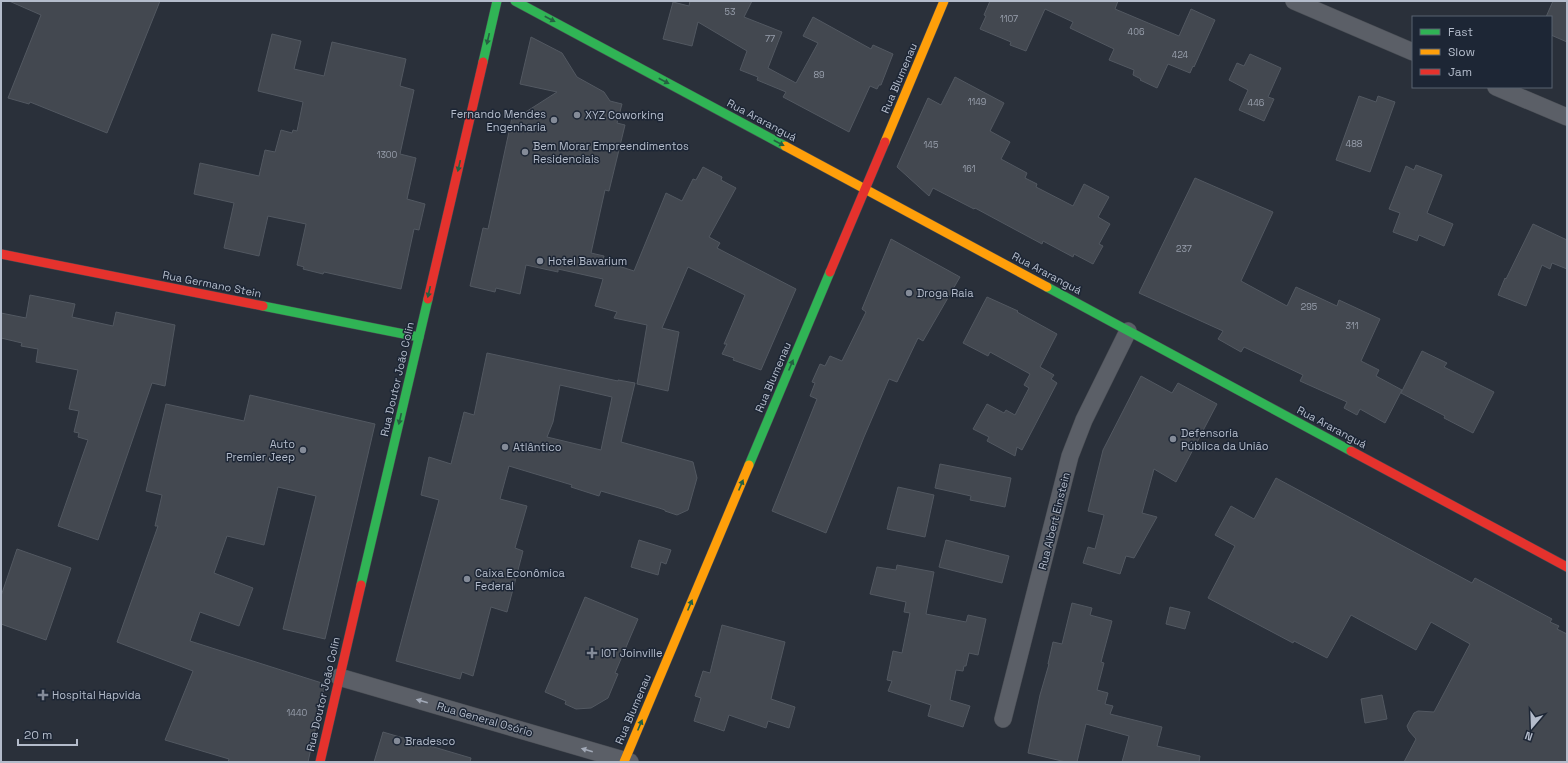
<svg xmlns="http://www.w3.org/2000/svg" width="1568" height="763" font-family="'Space Grotesk',sans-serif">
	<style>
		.building { fill: #434850; stroke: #525861; fill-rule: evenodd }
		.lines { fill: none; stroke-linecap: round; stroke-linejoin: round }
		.street-casing { stroke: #474b52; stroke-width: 18 }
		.fast-casing { stroke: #474b52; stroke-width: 10 }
		.slow-casing { stroke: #474b52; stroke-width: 10 }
		.jam-casing { stroke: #474b52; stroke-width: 10 }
		.street { stroke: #5b5f67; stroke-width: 17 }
		.fast { stroke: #30b455; stroke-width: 9 }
		.slow { stroke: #ff9f0a; stroke-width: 9 }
		.jam { stroke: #e5322d; stroke-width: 9 }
		.oneway { fill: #255f42 }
		.oneway2 { fill: #a2a9b7 }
		.poi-dot { fill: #848b98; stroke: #1d2635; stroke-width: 1.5 }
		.labels { text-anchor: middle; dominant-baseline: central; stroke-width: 3; stroke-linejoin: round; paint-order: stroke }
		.number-label { font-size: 9px; fill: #989fac }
		.street-label { font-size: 11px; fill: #b4bccb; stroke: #1d2635 }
		.poi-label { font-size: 11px; fill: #b4bccb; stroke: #1d2635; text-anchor: start }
	</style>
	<rect width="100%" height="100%" fill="#2a303a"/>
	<g class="building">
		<polygon points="9,1 160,1 107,133 30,102 29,104 8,98 41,15"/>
		<polygon points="690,1 752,1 744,17 782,32 768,68 796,83 818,43 803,36 813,17 871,49 873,45 893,54 881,85 879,85 877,89 870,86 849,132 783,97 786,92 757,80 758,77 740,70 747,51 698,22 692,46 663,39 673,2 689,6"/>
		<polygon points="990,1 1118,1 1115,9 1179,36 1191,9 1215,20 1194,67 1193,66 1190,73 1168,64 1157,88 1140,80 1141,79 1133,75 1134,70 1109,60 1114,49 1070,28 1073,22 1045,9 1026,51 1010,45 1011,42 980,29 986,16 984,15"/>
		<polygon points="1553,1 1567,1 1567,42 1551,35 1551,17 1546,17"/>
		<polygon points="272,34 301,41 294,69 324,76 332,42 406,59 400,86 414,90 400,154 416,158 407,199 425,204 419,230 414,229 401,289 324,272 323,274 303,269 304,267 297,265 306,224 268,216 259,256 224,248 234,203 194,194 200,163 259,176 265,150 275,152 281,130 292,133 293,130 297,131 303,102 258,91"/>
		<polygon points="531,37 562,53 577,77 604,92 610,101 622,104 617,123 625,125 609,191 605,190 591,253 604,256 603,261 634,271 666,193 682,201 693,179 696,180 703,167 722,177 721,180 736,188 709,237 720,243 717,248 796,289 761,370 733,360 734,358 722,354 727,344 724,344 745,295 688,267 662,328 679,332 668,391 637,384 647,325 614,318 617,312 595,306 603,279 558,269 558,272 526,265 520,294 496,288 495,292 470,286 483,228 488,229 513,113 521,115 557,92 520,84"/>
		<polygon points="1250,54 1281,68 1268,97 1274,99 1264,121 1239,110 1248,90 1229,80 1237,63 1244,66"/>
		<polygon points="955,77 1004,103 990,131 1010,142 1001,159 1027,173 1025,178 1037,184 1036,187 1073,206 1084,184 1109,197 1098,217 1110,224 1099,244 1103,246 1093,264 1074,254 1073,257 1043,241 1042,244 975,208 974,209 933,188 929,196 897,167 928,98 941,105"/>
		<polygon points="1359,96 1376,102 1378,96 1395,102 1370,172 1336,160"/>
		<polygon points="1416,165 1442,175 1427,213 1453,224 1444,246 1419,235 1417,241 1393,232 1400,213 1389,209 1406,166 1414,170"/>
		<polygon points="1195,178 1273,212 1241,281 1287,306 1296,287 1337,306 1339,300 1380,319 1361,361 1379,370 1376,376 1402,390 1385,423 1360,409 1357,415 1344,408 1347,402 1300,381 1303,375 1244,347 1241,352 1218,339 1223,331 1139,293"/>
		<polygon points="1533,224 1567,240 1567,269 1552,263 1550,269 1542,265 1526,306 1498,295 1505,278 1506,279"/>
		<polygon points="891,239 960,277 923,341 918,338 897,382 889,379 864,437 826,533 772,511 817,399 810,396 815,383 812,382 820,364 825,366 830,356 842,361 866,312 862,309"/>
		<polygon points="30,295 75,304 72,317 113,326 116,312 175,325 165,386 152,383 98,540 58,526 88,440 78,437 79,433 74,432 79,411 69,409 78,370 36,362 38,349 21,346 22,343 1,338 1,313 26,318"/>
		<polygon points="987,297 1018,311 1017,312 1057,334 1040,367 1054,375 1051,379 1057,383 1022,450 1017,447 1015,456 987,441 989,437 973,429 987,404 1004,413 1006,410 1015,415 1029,388 1024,385 1030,374 990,352 988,356 963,343"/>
		<polygon points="1422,351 1447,363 1444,367 1494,392 1473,433 1444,418 1445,416 1401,393"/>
		<path d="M 487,353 L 618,381 L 618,380 L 635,383 L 621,442 L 693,462 L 697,478 L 688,510 L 677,515 L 665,511 L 665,510 L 659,508 L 601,491 L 599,496 L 571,487 L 572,485 L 509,466 L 500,499 L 527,506 L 515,548 L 523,551 L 507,612 L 491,607 L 473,676 L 462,672 L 460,679 L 396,661 L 439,500 L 421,495 L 429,457 L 451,464 L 464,412 L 474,415 ZM 560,385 L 612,397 L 601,450 L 547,437 L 553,422 Z"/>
		<polygon points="1141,376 1172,393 1178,383 1217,404 1176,482 1154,469 1142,513 1157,517 1134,558 1126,556 1120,574 1083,563 1088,547 1095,549 1104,515 1088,511 1103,450"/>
		<polygon points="250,395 375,424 325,639 283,629 316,496 278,487 264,545 227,536 214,573 253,588 239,626 200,612 190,641 325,684 308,762 228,762 229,759 165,740 193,671 117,642 158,526 155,526 162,495 146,491 166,404 244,421"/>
		<polygon points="940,464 1011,478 1005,507 970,500 971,496 935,488"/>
		<polygon points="1276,478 1472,583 1475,578 1552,619 1550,622 1559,626 1557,629 1567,634 1567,762 1404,762 1416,739 1409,731 1407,726 1414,713 1418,711 1434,712 1470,644 1431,622 1416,650 1351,615 1327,658 1294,641 1293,643 1208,598 1235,546 1215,535 1231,506 1254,519"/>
		<polygon points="898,487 934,495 925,537 887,529"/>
		<polygon points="639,540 671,550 666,564 661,562 658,575 631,567"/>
		<polygon points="946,540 1009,556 1002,583 939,567"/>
		<polygon points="17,549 71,568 46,640 1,624 1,596"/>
		<polygon points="897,565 934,572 926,614 966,622 968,615 986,619 978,655 969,653 966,666 964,666 963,671 956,670 950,700 970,706 963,727 928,716 931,705 888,691 892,681 887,680 893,651 902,653 910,613 904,612 906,602 870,594 877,567 896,570"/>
		<polygon points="585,597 638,619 615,673 618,674 608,698 591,708 576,709 565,704 566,701 545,692"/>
		<polygon points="1072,603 1092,608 1090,615 1112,621 1101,662 1104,663 1097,690 1108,693 1105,704 1113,706 1110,714 1162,727 1157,746 1200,756 1199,762 1122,762 1129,736 1086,724 1077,762 1066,762 1028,753 1040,695 1049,664 1048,664 1053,642 1062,644"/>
		<polygon points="1170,607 1190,612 1185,629 1166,624"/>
		<polygon points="722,625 785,642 771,699 795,707 789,728 768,721 766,728 729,715 724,731 694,721 701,698 695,696 703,671 710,673"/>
		<polygon points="1382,695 1387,719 1365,723 1361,699"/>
		<polygon points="383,732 471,758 470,762 374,762"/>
	</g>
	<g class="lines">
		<g class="street-casing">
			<g id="street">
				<polyline points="1294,1 1413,52"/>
				<polyline points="1496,87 1567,117"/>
				<polyline points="339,677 630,762"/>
				<polyline points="1003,719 1070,456 1084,420 1128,331"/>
			</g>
		</g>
		<g class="fast-casing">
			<g id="fast">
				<polyline points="515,1 785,146"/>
				<polyline points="483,62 497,1"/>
				<polyline points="1047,287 1351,451"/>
				<polyline points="263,306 419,337"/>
				<polyline points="749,465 830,272"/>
				<polyline points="361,585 428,299"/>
			</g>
		</g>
		<g class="slow-casing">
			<g id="slow">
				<polyline points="885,142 944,1"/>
				<polyline points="785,146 1047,287"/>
				<polyline points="624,762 749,465"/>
			</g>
		</g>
		<g class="jam-casing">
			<g id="jam">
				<polyline points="1,254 263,306"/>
				<polyline points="830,272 885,142"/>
				<polyline points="428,299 483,62"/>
				<polyline points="1351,451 1567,567"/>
				<polyline points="320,762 361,585"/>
			</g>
		</g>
		<use href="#street" class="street"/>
		<use href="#fast" class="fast"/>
		<use href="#slow" class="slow"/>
		<use href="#jam" class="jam"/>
	</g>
	<defs><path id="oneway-solid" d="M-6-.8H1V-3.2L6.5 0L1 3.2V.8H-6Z"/></defs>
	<g class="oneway">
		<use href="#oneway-solid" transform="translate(550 19) rotate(28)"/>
		<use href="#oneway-solid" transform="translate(488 39) rotate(103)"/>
		<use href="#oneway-solid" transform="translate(664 81) rotate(28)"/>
		<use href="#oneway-solid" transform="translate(779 143) rotate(28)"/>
		<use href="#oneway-solid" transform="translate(459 166) rotate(103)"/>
		<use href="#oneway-solid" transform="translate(429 292) rotate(103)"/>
		<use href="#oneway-solid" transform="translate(791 365) rotate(-67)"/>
		<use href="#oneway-solid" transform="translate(400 419) rotate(103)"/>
		<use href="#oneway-solid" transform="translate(741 485) rotate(-67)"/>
		<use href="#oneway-solid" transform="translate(690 605) rotate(-67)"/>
		<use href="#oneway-solid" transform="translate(640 725) rotate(-67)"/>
	</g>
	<g class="oneway2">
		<use href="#oneway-solid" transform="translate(422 701) rotate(-164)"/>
		<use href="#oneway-solid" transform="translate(587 750) rotate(-164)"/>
	</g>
	<g class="poi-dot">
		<circle cx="577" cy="115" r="4"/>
		<circle cx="554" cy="120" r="4"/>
		<circle cx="525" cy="152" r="4"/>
		<circle cx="540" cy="261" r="4"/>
		<circle cx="909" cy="293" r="4"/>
		<circle cx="1173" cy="439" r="4"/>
		<circle cx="505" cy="447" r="4"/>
		<circle cx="303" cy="450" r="4"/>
		<circle cx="467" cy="579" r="4"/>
		<path d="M590 647h4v4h4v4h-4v4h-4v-4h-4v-4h4z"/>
		<path d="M41 689h4v4h4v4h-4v4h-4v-4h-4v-4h4z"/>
		<circle cx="397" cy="741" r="4"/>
	</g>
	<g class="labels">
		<g class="number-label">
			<text x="730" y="12">53</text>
			<text x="1009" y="19">1107</text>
			<text x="1136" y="32">406</text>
			<text x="770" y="39">77</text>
			<text x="1180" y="55">424</text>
			<text x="819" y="75">89</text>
			<text x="977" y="102">1149</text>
			<text x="1256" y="103">446</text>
			<text x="1354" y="144">488</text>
			<text x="931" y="145">145</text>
			<text x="387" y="155">1300</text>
			<text x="969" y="169">161</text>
			<text x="1184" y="249">237</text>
			<text x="1309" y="307">295</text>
			<text x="1352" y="326">311</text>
			<text x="297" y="713">1440</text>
		</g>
		<g class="street-label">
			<text transform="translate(899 78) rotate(-67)">Rua Blumenau</text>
			<text transform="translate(762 120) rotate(28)">Rua Araranguá</text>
			<text transform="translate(1047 273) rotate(28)">Rua Araranguá</text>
			<text transform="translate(212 284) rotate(11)">Rua Germano Stein</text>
			<text transform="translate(773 377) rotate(-67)">Rua Blumenau</text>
			<text transform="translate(397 379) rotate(-77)">Rua Doutor João Colin</text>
			<text transform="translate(1332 427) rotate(28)">Rua Araranguá</text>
			<text transform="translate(1054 521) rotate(-76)">Rua Albert Einstein</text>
			<text transform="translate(323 694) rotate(-77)">Rua Doutor João Colin</text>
			<text transform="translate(633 709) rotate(-67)">Rua Blumenau</text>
			<text transform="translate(485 719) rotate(16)">Rua General Osório</text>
		</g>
		<g class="poi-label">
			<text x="546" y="114" text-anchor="end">Fernando Mendes<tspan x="546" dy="13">Engenharia</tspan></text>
			<text x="585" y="115">XYZ Coworking</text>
			<text x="533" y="146">Bem Morar Empreendimentos<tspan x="533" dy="13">Residenciais</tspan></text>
			<text x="548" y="261">Hotel Bavarium</text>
			<text x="917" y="293">Droga Raia</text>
			<text x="1181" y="433">Defensoria<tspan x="1181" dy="13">Pública da União</tspan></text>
			<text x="295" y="444" text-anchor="end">Auto<tspan x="295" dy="13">Premier Jeep</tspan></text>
			<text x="513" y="447">Atlântico</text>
			<text x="475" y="573">Caixa Econômica<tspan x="475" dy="13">Federal</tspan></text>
			<text x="601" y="653">IOT Joinville</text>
			<text x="52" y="695">Hospital Hapvida</text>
			<text x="405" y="741">Bradesco</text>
		</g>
	</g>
	<rect width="1568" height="763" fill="none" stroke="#b4bccb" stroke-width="4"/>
	<rect x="1412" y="16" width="140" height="72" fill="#1d2635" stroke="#596271"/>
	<rect x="1420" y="29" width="20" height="6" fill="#30b455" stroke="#596271"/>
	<text x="1448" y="36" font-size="12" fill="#b4bccb">Fast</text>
	<rect x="1420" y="49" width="20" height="6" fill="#ff9f0a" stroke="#596271"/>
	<text x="1448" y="56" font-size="12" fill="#b4bccb">Slow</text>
	<rect x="1420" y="69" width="20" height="6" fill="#e5322d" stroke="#596271"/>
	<text x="1448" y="76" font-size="12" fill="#b4bccb">Jam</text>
	<g transform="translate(1532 727) rotate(199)" stroke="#1d2635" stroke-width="3" paint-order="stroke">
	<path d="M0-3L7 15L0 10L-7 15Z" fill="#b4bccb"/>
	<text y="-6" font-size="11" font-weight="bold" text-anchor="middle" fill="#b4bccb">N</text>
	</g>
	<path d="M18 739v6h59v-6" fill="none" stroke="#b4bccb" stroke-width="2"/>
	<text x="24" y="739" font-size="12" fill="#b4bccb" stroke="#1d2635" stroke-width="3" paint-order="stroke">20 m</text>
</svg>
